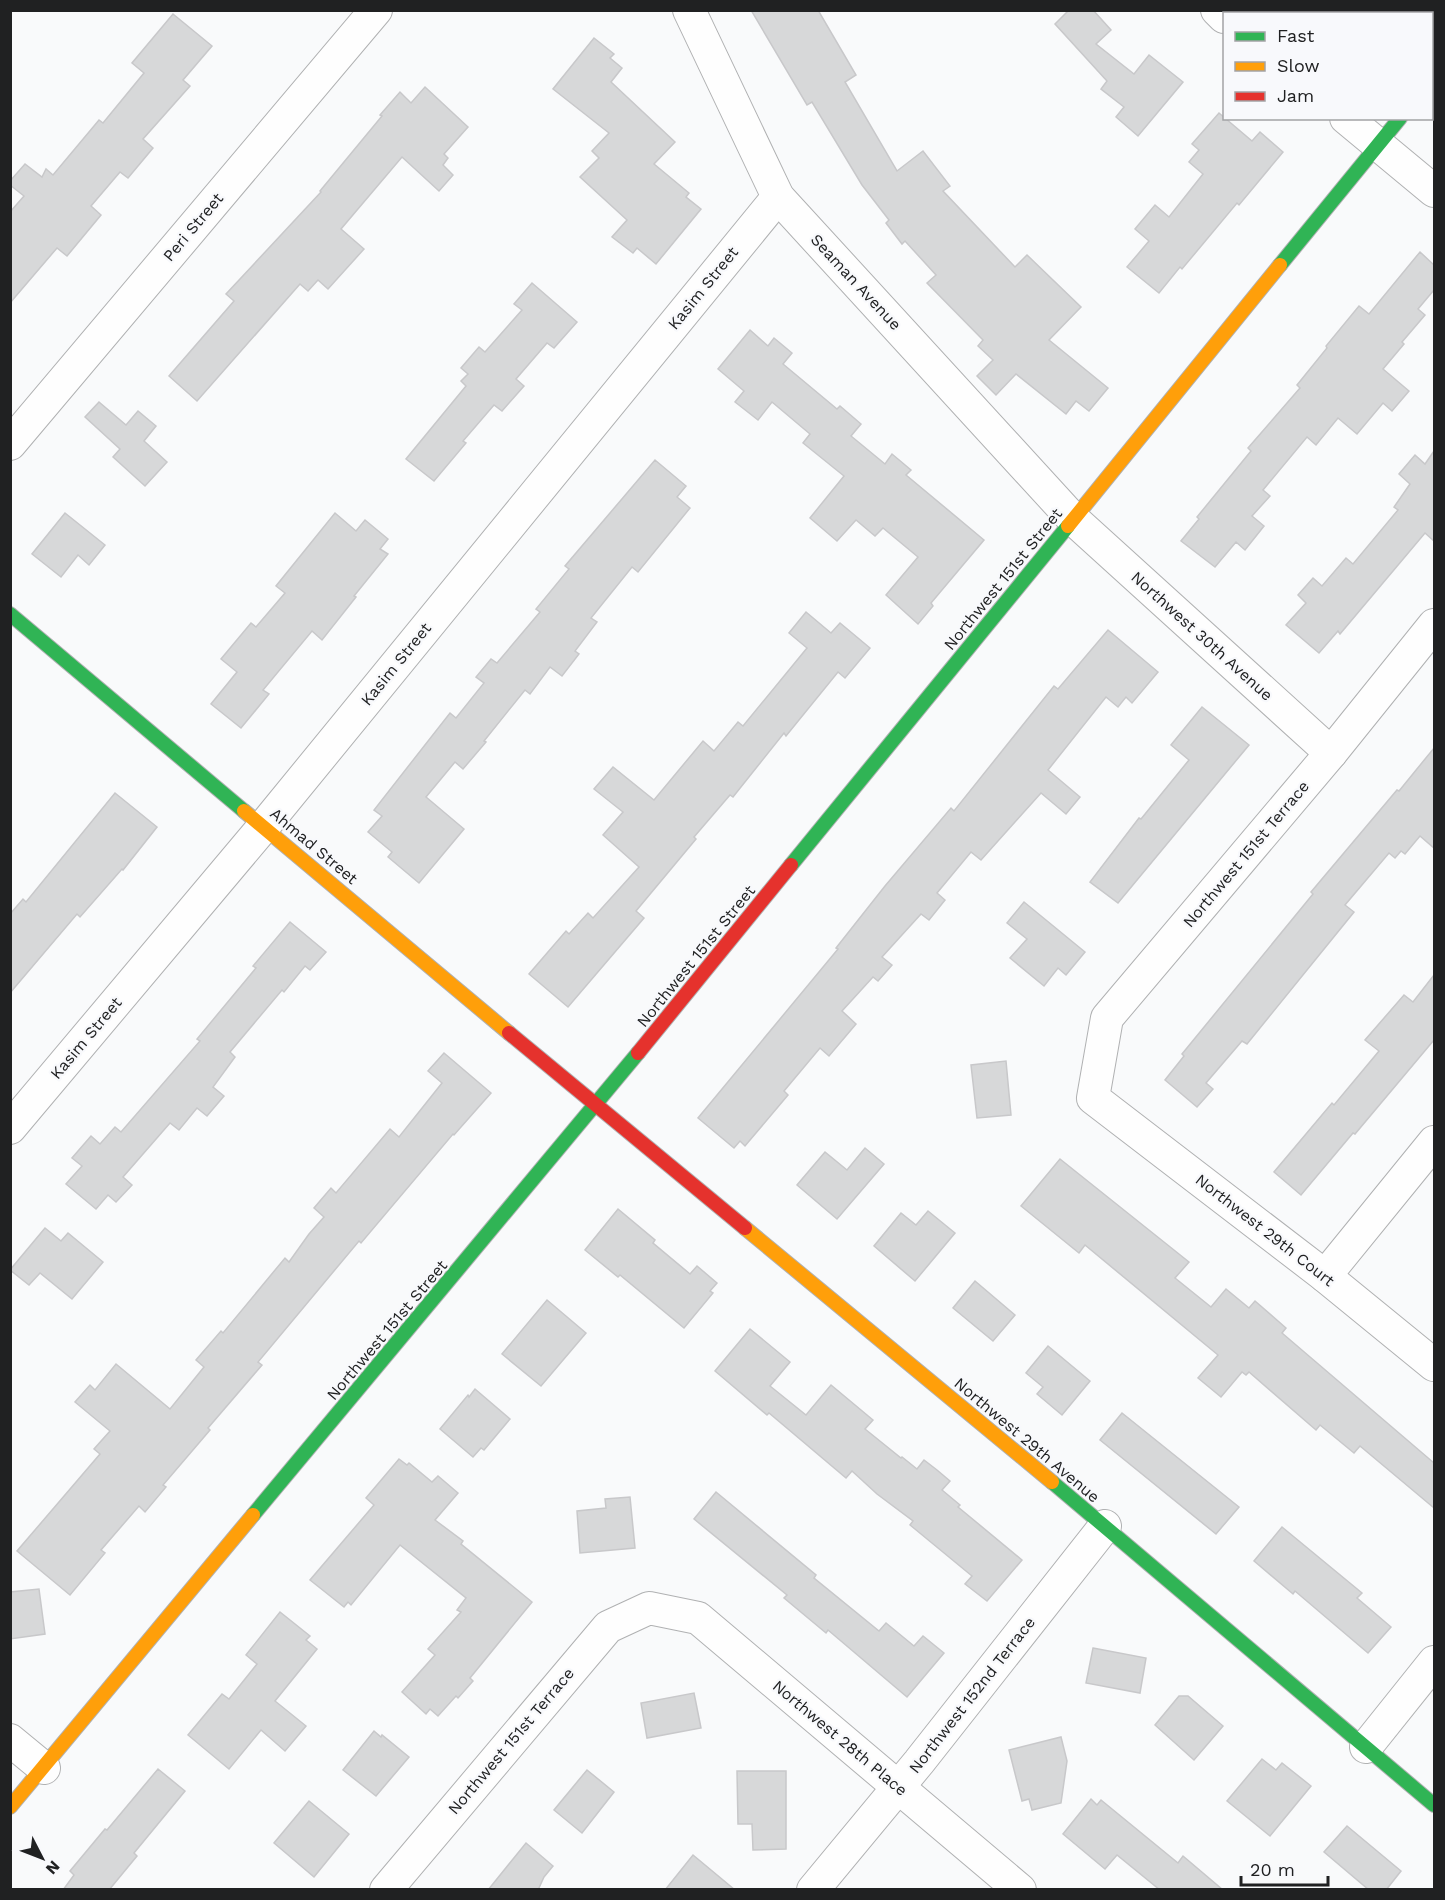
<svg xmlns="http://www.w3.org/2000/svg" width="1445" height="1900" font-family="'Work Sans',sans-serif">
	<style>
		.building { fill: #d7d8d9; stroke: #c8c8ca; stroke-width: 1.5 }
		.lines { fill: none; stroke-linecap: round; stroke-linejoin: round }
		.street-casing { stroke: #b0b1b2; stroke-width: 34 }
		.fast-casing { stroke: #b0b1b2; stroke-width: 16 }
		.slow-casing { stroke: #b0b1b2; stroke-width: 16 }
		.jam-casing { stroke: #b0b1b2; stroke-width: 16 }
		.street { stroke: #fefefe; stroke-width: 32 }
		.fast { stroke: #30b455; stroke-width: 14 }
		.slow { stroke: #ff9f0a; stroke-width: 14 }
		.jam { stroke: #e5322d; stroke-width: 14 }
		.labels { text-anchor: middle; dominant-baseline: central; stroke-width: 4.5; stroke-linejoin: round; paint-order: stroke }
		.street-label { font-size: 16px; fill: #202122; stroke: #f8f9fc }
	</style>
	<rect width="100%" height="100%" fill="#f9fafb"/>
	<g class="building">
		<polygon points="751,10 818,10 856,75 845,82 897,171 923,151 950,186 943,191 1015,267 1027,255 1081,307 1049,340 1108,388 1089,411 1076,401 1066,414 1016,374 996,395 977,376 993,360 978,346 983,340 927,283 936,275 905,241 902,244 886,223 889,220 862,185 812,102 807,105"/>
		<polygon points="1069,10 1093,10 1111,30 1096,44 1134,74 1149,55 1183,82 1138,136 1116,117 1124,107 1101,89 1107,81 1055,24"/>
		<polygon points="173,14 212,46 183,80 190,86 143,139 153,148 128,178 120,172 91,206 101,215 67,256 57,248 10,303 10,212 24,196 10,185 10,181 25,164 42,177 46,169 53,175 99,120 103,123 144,73 132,63"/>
		<polygon points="594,38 614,54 610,58 622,68 611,82 675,142 654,164 689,193 686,197 701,209 656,264 637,248 633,253 612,237 627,220 580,177 599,158 592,151 609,133 553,89"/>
		<polygon points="425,87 468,127 444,154 448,158 443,165 453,175 439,191 402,157 341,229 364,249 328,289 318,280 308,291 300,284 197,401 169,376 234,301 226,294 321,192 320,191 382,116 380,115 400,92 411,103"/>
		<polygon points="1219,113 1252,141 1260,132 1283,152 1239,205 1237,203 1182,269 1180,267 1159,293 1127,267 1149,241 1135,229 1155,205 1169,217 1203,174 1189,162 1199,150 1192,144"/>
		<polygon points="1420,252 1434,265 1434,290 1418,309 1425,315 1402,342 1404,344 1383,369 1409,391 1392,411 1383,403 1357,434 1338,418 1316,445 1307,437 1263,490 1270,496 1252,516 1264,526 1245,550 1236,542 1215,567 1181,541 1199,519 1197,517 1251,451 1248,448 1300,388 1297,385 1327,348 1326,346 1359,306 1369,314"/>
		<polygon points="532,283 577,322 554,348 547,343 516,379 524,386 502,411 494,405 463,441 466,443 434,481 406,459 466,386 461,381 468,374 461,368 479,347 485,352 522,310 514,304"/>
		<polygon points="750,330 768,346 774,338 792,353 783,364 837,409 840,406 861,424 851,436 885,464 892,454 911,470 906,475 984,540 931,603 933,606 918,624 886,595 918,557 883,528 875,536 856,520 837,541 810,518 844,476 803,443 810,434 772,402 758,420 735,402 744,391 718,369"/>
		<polygon points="99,402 126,425 138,411 156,426 144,441 167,462 145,486 113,457 120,449 85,417"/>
		<polygon points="1434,451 1434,541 1425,533 1340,634 1338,631 1319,653 1286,625 1306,603 1298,595 1313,578 1322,586 1346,558 1353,564 1398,510 1394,507 1410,484 1399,474 1415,455 1425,464"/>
		<polygon points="655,460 686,486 677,497 690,508 638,572 632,567 591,618 597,622 575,651 579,654 562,676 550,667 530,694 525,690 484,741 486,742 463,769 455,762 426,797 464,829 419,883 388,857 392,852 368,832 382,816 374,810 450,713 456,718 484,683 476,677 491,659 497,663 540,612 536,609 569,569 565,566"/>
		<polygon points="65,513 105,545 89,565 78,555 61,577 32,554"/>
		<polygon points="335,513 356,531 365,520 388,539 380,549 388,554 354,596 356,597 322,640 312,631 263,690 269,694 241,728 211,704 237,672 221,659 251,623 256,627 285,593 276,586"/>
		<polygon points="806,612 831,633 840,623 870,648 845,678 838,672 786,736 784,733 733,797 730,795 694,837 696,839 636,911 644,918 568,1007 529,974 566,931 569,934 588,913 593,918 639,867 603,835 623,812 594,789 613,767 654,800 703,741 714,751 738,722 743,726 807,648 789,633"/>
		<polygon points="1108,630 1158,672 1132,703 1126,697 1118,707 1106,697 1048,770 1080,797 1066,814 1041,793 981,860 971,852 937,893 945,900 929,920 921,914 882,957 892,965 878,981 873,977 842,1011 856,1024 829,1056 820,1048 784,1091 788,1095 745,1146 740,1141 734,1148 698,1118 838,949 836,948 885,886 951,808 954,811 1054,686 1058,689"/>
		<polygon points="1202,707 1249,745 1118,903 1090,882 1139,818 1141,819 1189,760 1171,745"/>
		<polygon points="1434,748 1434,848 1420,836 1405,854 1401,851 1395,858 1389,853 1345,905 1354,912 1247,1044 1242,1041 1206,1083 1213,1089 1197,1107 1165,1080 1184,1056 1182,1054 1313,894 1311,892 1397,790 1399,791"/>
		<polygon points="115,793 157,827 123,870 122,869 80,917 77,914 10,993 10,914 23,899 26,902"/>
		<polygon points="1024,902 1085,952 1066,975 1058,968 1044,986 1010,958 1027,939 1007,923"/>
		<polygon points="290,922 326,952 310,970 305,966 284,992 282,990 230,1052 235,1057 213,1087 224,1096 207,1116 197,1108 179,1130 170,1123 123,1177 132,1185 116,1202 108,1195 96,1209 66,1184 82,1166 72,1158 91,1136 100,1144 115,1127 121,1132 200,1041 197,1039 256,968 253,966"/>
		<polygon points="1434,975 1434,1040 1355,1134 1353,1133 1301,1195 1274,1172 1332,1103 1334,1105 1379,1051 1365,1040 1404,995 1413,1002"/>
		<polygon points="444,1053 491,1093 454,1135 453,1134 361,1243 359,1241 258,1362 262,1365 208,1428 210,1430 163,1485 166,1487 145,1512 139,1506 101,1550 105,1553 70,1595 17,1551 100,1454 94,1449 110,1431 75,1402 90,1385 95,1390 116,1364 170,1409 204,1367 196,1360 221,1331 223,1333 285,1258 289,1262 309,1234 324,1217 314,1208 331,1188 336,1193 390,1129 399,1137 442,1083 428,1071"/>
		<polygon points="1006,1061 1011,1115 977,1118 971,1065"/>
		<polygon points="865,1148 884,1164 837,1219 797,1185 825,1152 847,1170"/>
		<polygon points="1060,1159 1189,1262 1175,1278 1211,1307 1226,1289 1249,1308 1255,1301 1286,1328 1282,1333 1434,1463 1434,1508 1360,1446 1354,1453 1320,1425 1316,1430 1249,1372 1246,1375 1242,1372 1221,1397 1198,1378 1218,1355 1085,1245 1079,1253 1021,1206"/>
		<polygon points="618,1209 655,1240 653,1243 690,1274 697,1266 717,1283 710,1291 713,1293 684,1328 620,1275 618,1277 585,1250"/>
		<polygon points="928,1211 955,1233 915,1281 874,1246 901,1213 916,1225"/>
		<polygon points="45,1228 61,1241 68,1233 103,1262 72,1299 40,1273 29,1285 10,1270"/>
		<polygon points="975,1281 1015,1315 993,1341 953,1308"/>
		<polygon points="547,1300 586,1333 541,1386 502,1354"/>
		<polygon points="750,1329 790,1362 770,1386 806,1415 831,1385 873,1420 865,1429 901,1458 902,1457 917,1469 924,1460 937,1470 950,1481 942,1490 960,1505 958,1507 1022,1560 987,1601 965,1584 972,1576 910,1525 913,1521 877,1494 852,1471 846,1478 769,1413 767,1415 715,1371"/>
		<polygon points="1048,1346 1090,1381 1062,1415 1037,1394 1043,1387 1026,1373"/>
		<polygon points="475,1389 510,1419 484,1450 481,1448 473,1457 440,1429 468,1395 469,1397"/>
		<polygon points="1122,1413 1239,1507 1216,1534 1100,1440"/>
		<polygon points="399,1459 407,1465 409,1463 432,1482 438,1476 458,1493 435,1520 463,1541 461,1544 532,1602 470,1678 473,1681 458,1698 456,1696 438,1716 430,1709 426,1714 402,1692 435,1655 428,1649 461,1612 457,1610 466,1598 400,1545 351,1605 348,1602 344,1607 310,1580 374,1505 366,1498"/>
		<polygon points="716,1492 816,1575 814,1578 879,1631 886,1623 914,1646 923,1636 944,1653 907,1697 828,1630 826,1633 784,1598 787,1595 694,1519"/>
		<polygon points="630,1497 635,1548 580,1553 577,1511 606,1508 605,1499"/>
		<polygon points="1282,1527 1362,1593 1357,1598 1391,1627 1368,1653 1295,1591 1293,1594 1254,1561"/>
		<polygon points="39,1589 45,1634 10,1639 10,1592"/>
		<polygon points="280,1612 310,1636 306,1640 317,1649 275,1701 306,1726 285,1751 261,1730 229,1769 188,1735 222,1694 229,1699 257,1664 246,1655"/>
		<polygon points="1093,1648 1146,1658 1140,1693 1086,1683"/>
		<polygon points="694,1693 701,1728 647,1738 641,1703"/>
		<polygon points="1179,1696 1188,1696 1223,1726 1194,1760 1155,1725"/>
		<polygon points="374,1731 381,1737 382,1735 409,1757 376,1796 343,1770"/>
		<polygon points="1061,1737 1067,1761 1061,1803 1032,1810 1029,1799 1022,1801 1009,1750"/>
		<polygon points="1262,1759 1276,1770 1282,1763 1311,1786 1270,1836 1227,1801"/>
		<polygon points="158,1769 185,1791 134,1853 137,1856 109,1890 63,1890 74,1875 70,1871 105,1829 107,1830"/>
		<polygon points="587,1770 614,1792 582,1833 554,1810"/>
		<polygon points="737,1771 786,1771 786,1849 753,1850 752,1824 738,1824"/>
		<polygon points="1091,1799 1097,1805 1101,1800 1178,1863 1183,1856 1223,1890 1160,1890 1117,1855 1105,1869 1063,1834"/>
		<polygon points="309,1801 349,1834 314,1877 274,1843"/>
		<polygon points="1347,1826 1401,1871 1386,1890 1369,1890 1324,1852"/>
		<polygon points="526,1843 553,1866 544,1877 538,1890 488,1890"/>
		<polygon points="693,1855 735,1890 665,1890"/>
	</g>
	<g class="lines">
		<g class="street-casing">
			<g id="street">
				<polyline points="689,10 778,197 1073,519 1331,753"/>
				<polyline points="1217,10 1224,17"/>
				<polyline points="1346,118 1434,191"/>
				<polyline points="10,444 376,10"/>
				<polyline points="1434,625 1331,753 1107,1018 1093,1098 1325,1276 1434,1365"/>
				<polyline points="10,1128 264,826 778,197"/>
				<polyline points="1325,1276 1434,1142"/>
				<polyline points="10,1740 44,1768"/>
				<polyline points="1366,1747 1434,1662"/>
				<polyline points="386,1890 608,1627 649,1608 698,1618 1020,1890"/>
				<polyline points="813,1890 919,1762 1105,1526"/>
			</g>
		</g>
		<g class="fast-casing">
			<g id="fast">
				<polyline points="1432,80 1434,77"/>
				<polyline points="1280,265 1400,118"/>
				<polyline points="10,614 244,811"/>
				<polyline points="791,865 1068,526"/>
				<polyline points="1052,1482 1434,1805"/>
				<polyline points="253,1515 638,1053"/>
			</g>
		</g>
		<g class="slow-casing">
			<g id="slow">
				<polyline points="1068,526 1280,265"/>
				<polyline points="244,811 509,1033"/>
				<polyline points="745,1228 1052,1482"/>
				<polyline points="10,1807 253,1515"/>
			</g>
		</g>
		<g class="jam-casing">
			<g id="jam">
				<polyline points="509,1033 745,1228"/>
				<polyline points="638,1053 791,865"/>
			</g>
		</g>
		<use href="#street" class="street"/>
		<use href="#fast" class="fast"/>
		<use href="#slow" class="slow"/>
		<use href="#jam" class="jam"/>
	</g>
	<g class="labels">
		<g class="street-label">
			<text transform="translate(193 227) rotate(-50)">Peri Street</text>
			<text transform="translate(856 282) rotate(47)">Seaman Avenue</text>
			<text transform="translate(703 288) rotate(-51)">Kasim Street</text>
			<text transform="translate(1003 579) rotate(-51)">Northwest 151st Street</text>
			<text transform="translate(1202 636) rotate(42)">Northwest 30th Avenue</text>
			<text transform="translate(396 664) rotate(-51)">Kasim Street</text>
			<text transform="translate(314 846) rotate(40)">Ahmad Street</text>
			<text transform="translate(1246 854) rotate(-50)">Northwest 151st Terrace</text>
			<text transform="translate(696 956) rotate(-51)">Northwest 151st Street</text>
			<text transform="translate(86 1038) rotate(-50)">Kasim Street</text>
			<text transform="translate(1265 1230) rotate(38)">Northwest 29th Court</text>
			<text transform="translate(387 1330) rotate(-50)">Northwest 151st Street</text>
			<text transform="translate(1027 1440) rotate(40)">Northwest 29th Avenue</text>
			<text transform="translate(972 1695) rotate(-52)">Northwest 152nd Terrace</text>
			<text transform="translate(840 1738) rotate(40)">Northwest 28th Place</text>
			<text transform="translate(511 1741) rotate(-50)">Northwest 151st Terrace</text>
		</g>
	</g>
	<rect width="1445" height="1900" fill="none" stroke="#202122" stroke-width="24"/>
	<rect x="1223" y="12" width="210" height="108" fill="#f8f9fc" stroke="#a2a3a5" stroke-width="1.5"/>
	<rect x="1235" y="32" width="30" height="9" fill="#30b455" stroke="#a2a3a5" stroke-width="1.5"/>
	<text x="1277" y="42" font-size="18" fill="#202122">Fast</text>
	<rect x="1235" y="62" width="30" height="9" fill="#ff9f0a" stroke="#a2a3a5" stroke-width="1.5"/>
	<text x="1277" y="72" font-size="18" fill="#202122">Slow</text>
	<rect x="1235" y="92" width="30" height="9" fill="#e5322d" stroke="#a2a3a5" stroke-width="1.5"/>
	<text x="1277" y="102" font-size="18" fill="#202122">Jam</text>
	<g transform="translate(42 1858) rotate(132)" stroke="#f8f9fc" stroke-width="4.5" paint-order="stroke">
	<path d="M0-4.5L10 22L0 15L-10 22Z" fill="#202122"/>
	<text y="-9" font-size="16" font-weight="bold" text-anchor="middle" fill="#202122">N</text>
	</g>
	<path d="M1241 1876v9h87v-9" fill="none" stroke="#202122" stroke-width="3"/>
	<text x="1250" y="1876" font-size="18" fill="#202122" stroke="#f8f9fc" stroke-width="4.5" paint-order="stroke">20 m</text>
</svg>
